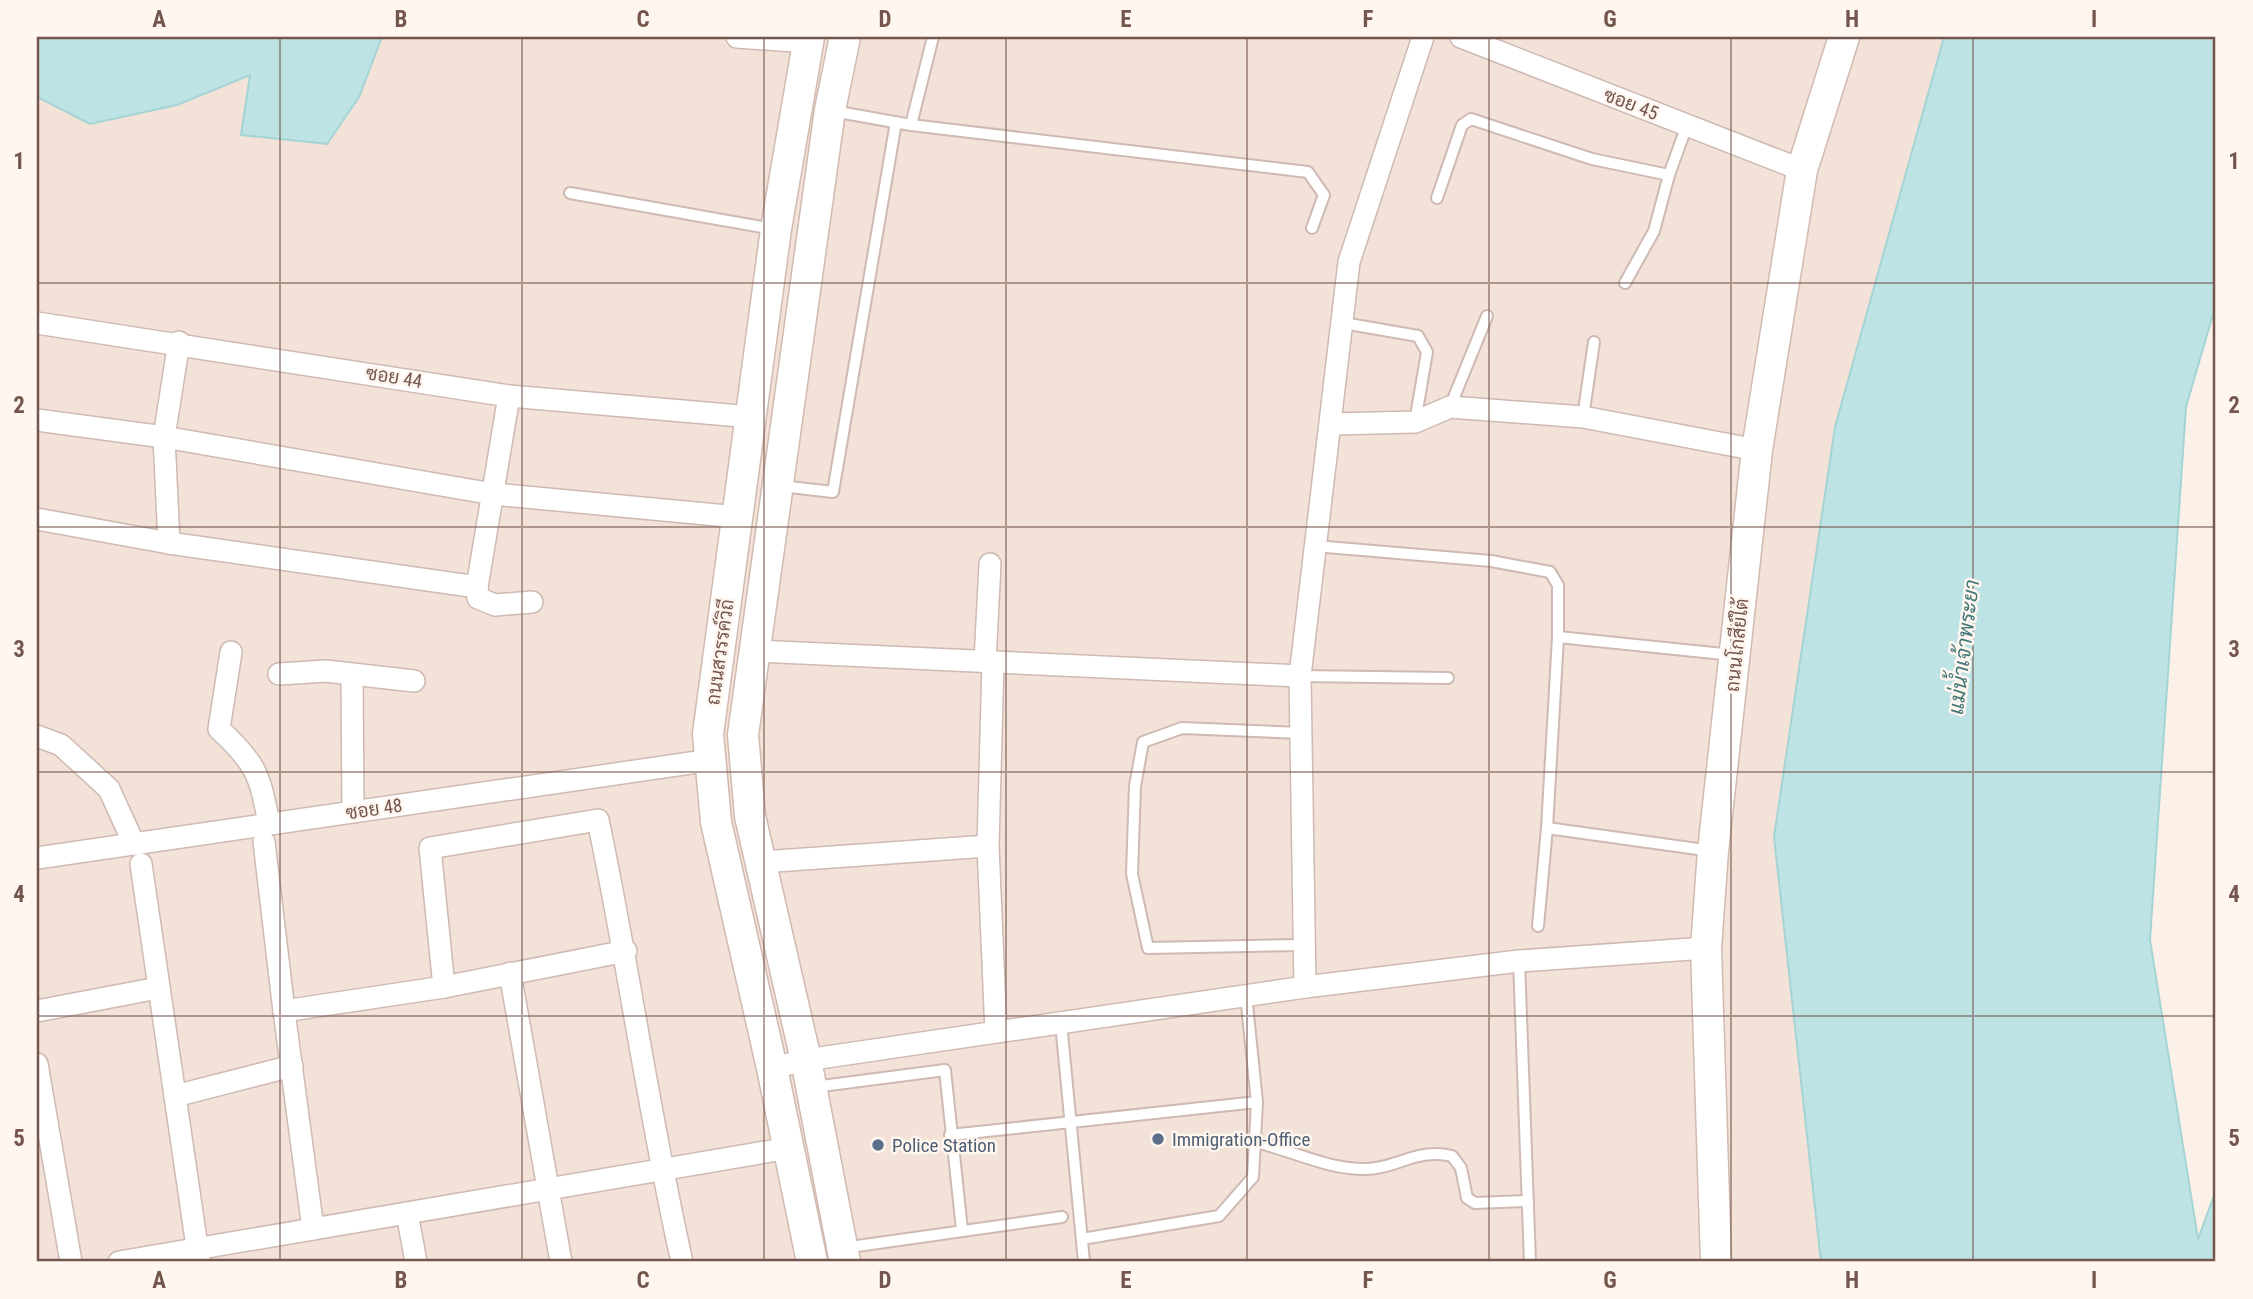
<svg xmlns="http://www.w3.org/2000/svg" width="2253" height="1299" font-family="'Roboto Condensed',Sarabun,sans-serif">
	<style>
		.residential { fill: #f2e2d7 }
		.water { fill: #bee3e4; stroke: #a5d4d5; stroke-width: 2 }
		.lines { fill: none; stroke-linecap: round; stroke-linejoin: round }
		.lane-casing { stroke: #cebab2; stroke-width: 14 }
		.street-casing { stroke: #cebab2; stroke-width: 24 }
		.secondary-casing { stroke: #d1baaf; stroke-width: 33 }
		.lane { stroke: #fff; stroke-width: 10 }
		.street { stroke: #fff; stroke-width: 21 }
		.secondary { stroke: #fff; stroke-width: 30 }
		.grid { fill: none; stroke: #74564e; stroke-width: 2; stroke-opacity: 0.55 }
		.service-dot { fill: #5c6f8a; stroke: #fef6ef; stroke-width: 2.5 }
		.labels { text-anchor: middle; dominant-baseline: central; stroke-width: 5; stroke-linejoin: round; paint-order: stroke }
		.street-label { font-size: 19px; fill: #74564e; stroke: #fef6ef }
		.service-label { font-size: 19px; fill: #4e5e75; stroke: #fef6ef; text-anchor: start }
		.water-label { font-size: 21px; font-style: italic; fill: #427678; stroke: #fef6ef }
		.neatline { fill: none; stroke: #74564e; stroke-width: 2.5 }
		.grid-label { font-size: 23px; text-anchor: middle; font-weight: bold; fill: #74564e }
	</style>
	<rect width="100%" height="100%" fill="#fbf1e8"/>
	<polygon class="residential" points="37,37 1961,37 1839,1262 37,1262"/>
	<g class="water">
		<polygon points="37,37 382,37 359,97 327,144 241,135 250,75 177,105 90,124 37,97"/>
		<polygon points="1944,37 2216,37 2216,304 2186,407 2150,940 2198,1239 2216,1190 2216,1262 1821,1262 1774,837 1835,427"/>
	</g>
	<g class="lines">
		<g class="lane-casing">
			<g id="lane">
				<polyline points="833,111 911,125 933,37"/>
				<polyline points="911,125 1308,172 1324,195 1312,228"/>
				<polyline points="570,193 773,229"/>
				<polyline points="1437,198 1462,125 1471,119 1592,159 1669,175 1687,125"/>
				<polyline points="1625,283 1654,231 1669,175"/>
				<polyline points="1343,323 1418,336 1427,352 1415,422"/>
				<polyline points="1450,407 1487,316"/>
				<polyline points="1583,417 1594,342"/>
				<polyline points="781,486 833,492 896,122"/>
				<polyline points="1315,546 1491,561 1550,572 1558,585 1558,637 1547,828 1712,851"/>
				<polyline points="1558,637 1733,655"/>
				<polyline points="1300,676 1448,678"/>
				<polyline points="1301,733 1182,728 1143,742 1135,786 1132,874 1148,948 1302,945"/>
				<polyline points="1538,926 1547,828"/>
				<polyline points="1519,961 1530,1262"/>
				<polyline points="1061,1023 1084,1262"/>
				<polyline points="814,1087 945,1070 962,1230"/>
				<polyline points="950,1135 1257,1102 1246,995"/>
				<path d="M 1255,1142 C 1290,1150 1325,1168 1361,1169 C 1393,1171 1416,1147 1452,1156 L 1461,1168 L 1467,1198 L 1475,1203 L 1528,1201"/>
				<polyline points="1082,1239 1219,1216 1253,1177 1257,1102"/>
				<polyline points="843,1248 1062,1217"/>
			</g>
		</g>
		<g class="street-casing">
			<g id="street">
				<polyline points="737,37 808,42"/>
				<polyline points="1461,37 1802,170"/>
				<polyline points="37,323 509,396 752,417"/>
				<polyline points="37,420 164,437 493,494 738,517"/>
				<polyline points="1332,424 1415,422 1450,407 1583,417 1757,450"/>
				<polyline points="37,519 169,543 477,587 509,396"/>
				<polyline points="169,543 164,437 179,342"/>
				<polyline points="477,587 478,598 495,605 532,602"/>
				<polyline points="755,651 1300,676"/>
				<path d="M 231,652 L 219,729 C 256,763 260,775 269,824"/>
				<polyline points="985,661 990,564"/>
				<polyline points="993,662 988,846 996,1032"/>
				<polyline points="279,674 326,671 414,681"/>
				<polyline points="352,675 353,812"/>
				<polyline points="37,736 61,745 109,789 134,844"/>
				<polyline points="264,842 284,1011 444,987 626,951"/>
				<polyline points="37,858 711,760"/>
				<polyline points="761,862 988,846"/>
				<polyline points="141,864 199,1260"/>
				<polyline points="510,973 561,1262"/>
				<path d="M 444,987 L 430,848 L 598,820 C 629,967 649,1116 682,1262"/>
				<polyline points="1305,987 1300,676 1349,262 1423,37"/>
				<polyline points="37,1011 158,988"/>
				<polyline points="284,1011 313,1229"/>
				<polyline points="37,1064 71,1262"/>
				<polyline points="772,1068 806,1060 1305,987 1519,961 1706,948"/>
				<polyline points="175,1096 292,1066"/>
				<polyline points="407,1213 416,1262"/>
				<polyline points="119,1262 789,1148"/>
			</g>
		</g>
		<g class="secondary-casing">
			<g id="secondary">
				<polyline points="809,37 776,229 708,734 716,822 772,1068 812,1262"/>
				<polyline points="845,1262 806,1060 750,816 743,735 830,110 845,37"/>
				<polyline points="1716,1262 1706,948 1713,851 1757,450 1802,170 1844,37"/>
			</g>
		</g>
		<use href="#lane" class="lane"/>
		<use href="#street" class="street"/>
		<use href="#secondary" class="secondary"/>
	</g>
	<path class="grid" d="M 280,37 L 280,1262M 522,37 L 522,1262M 764,37 L 764,1262M 1006,37 L 1006,1262M 1247,37 L 1247,1262M 1489,37 L 1489,1262M 1731,37 L 1731,1262M 1973,37 L 1973,1262M 37,283 L 2216,283M 37,527 L 2216,527M 37,772 L 2216,772M 37,1016 L 2216,1016"/>
	<g class="service-dot">
		<circle cx="1158" cy="1139" r="7"/>
		<circle cx="878" cy="1145" r="7"/>
	</g>
	<g class="labels">
		<g class="street-label">
			<text transform="translate(1631 104) rotate(21)">ซอย 45</text>
			<text transform="translate(394 377) rotate(9)">ซอย 44</text>
			<text transform="translate(1737 645) rotate(-84)">ถนนโกสีย์ใต้</text>
			<text transform="translate(720 652) rotate(-82)">ถนนสวรรค์วิถี</text>
			<text transform="translate(374 809) rotate(-8)">ซอย 48</text>
		</g>
		<g class="service-label">
			<text x="1172" y="1139">Immigration-Office</text>
			<text x="892" y="1145">Police Station</text>
		</g>
		<g class="water-label">
			<text transform="translate(1964 647) rotate(-83)">แม่น้ำเจ้าพระยา</text>
		</g>
	</g>
	<rect width="2253" height="1299" fill="none" stroke="#fef6ef" stroke-width="77"/>
	<rect x="38" y="38" width="2176" height="1222" class="neatline"/>
	<g class="grid-label">
		<text x="159" y="27">A</text>
		<text x="401" y="27">B</text>
		<text x="643" y="27">C</text>
		<text x="885" y="27">D</text>
		<text x="1126" y="27">E</text>
		<text x="1368" y="27">F</text>
		<text x="1610" y="27">G</text>
		<text x="1852" y="27">H</text>
		<text x="2094" y="27">I</text>
		<text x="19" y="169">1</text>
		<text x="2234" y="169">1</text>
		<text x="19" y="413">2</text>
		<text x="2234" y="413">2</text>
		<text x="19" y="657">3</text>
		<text x="2234" y="657">3</text>
		<text x="19" y="902">4</text>
		<text x="2234" y="902">4</text>
		<text x="19" y="1146">5</text>
		<text x="2234" y="1146">5</text>
		<text x="159" y="1288">A</text>
		<text x="401" y="1288">B</text>
		<text x="643" y="1288">C</text>
		<text x="885" y="1288">D</text>
		<text x="1126" y="1288">E</text>
		<text x="1368" y="1288">F</text>
		<text x="1610" y="1288">G</text>
		<text x="1852" y="1288">H</text>
		<text x="2094" y="1288">I</text>
	</g>
</svg>
